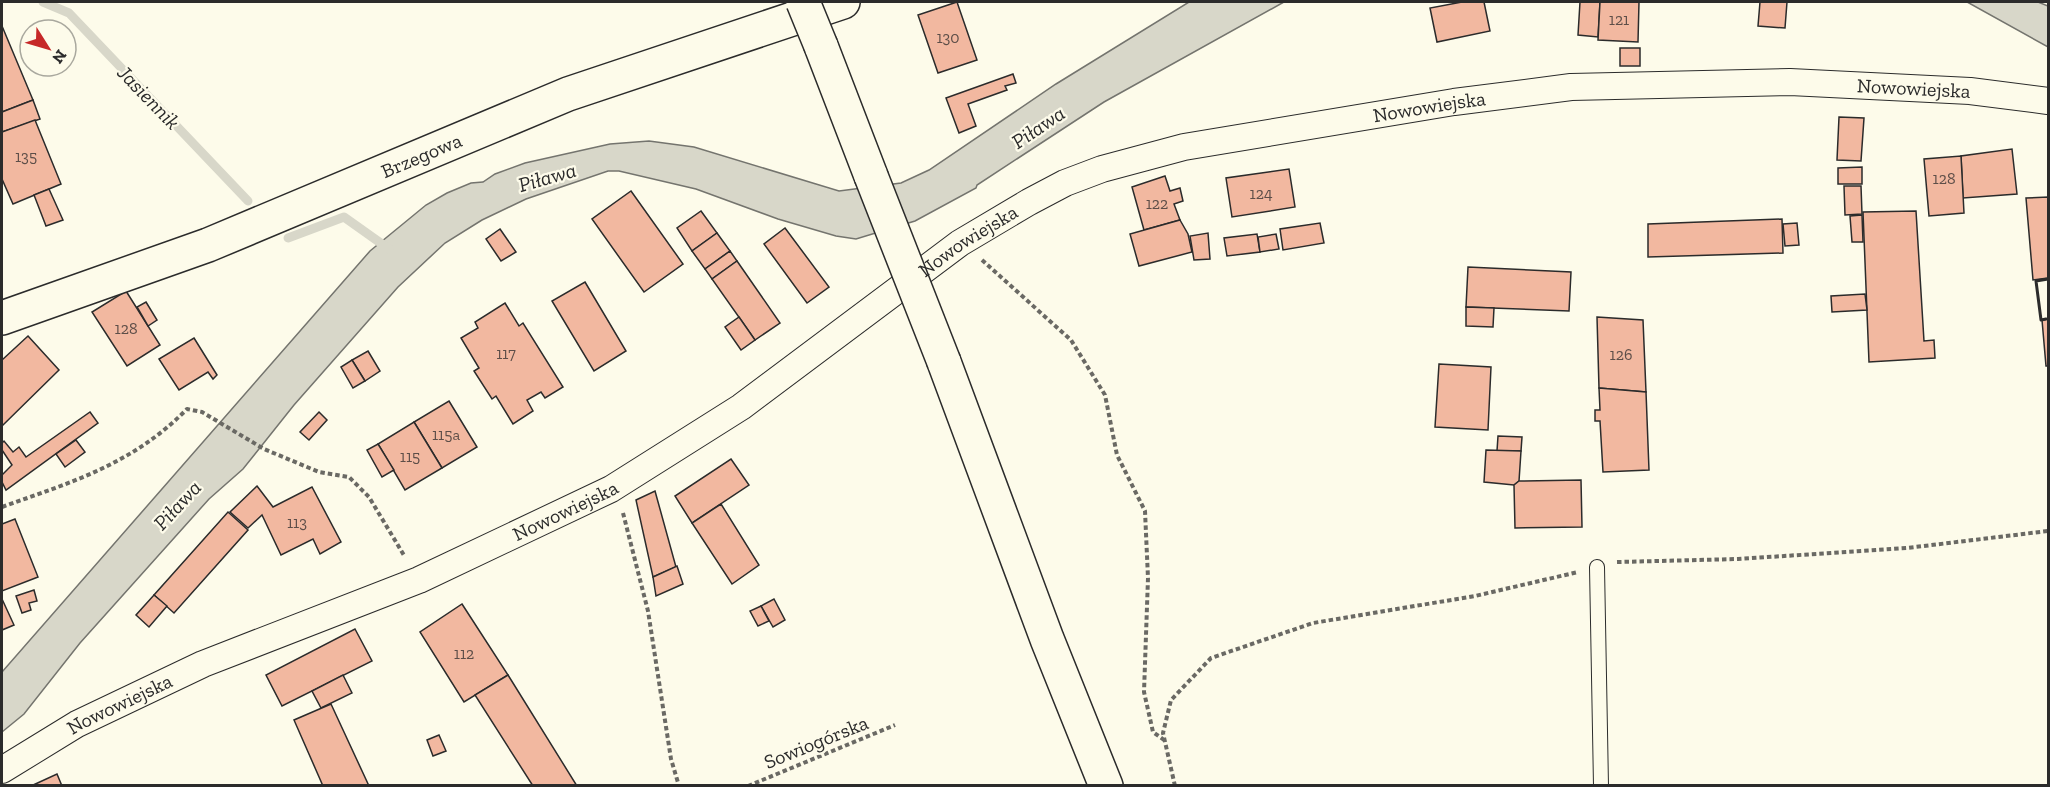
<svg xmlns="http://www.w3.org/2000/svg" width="2050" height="787" font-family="'Zilla Slab',serif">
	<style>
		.water { fill: #d8d7c9; stroke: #74746e; stroke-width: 1.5 }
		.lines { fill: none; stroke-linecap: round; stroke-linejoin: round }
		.stream { stroke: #d8d7c9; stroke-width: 9 }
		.building { fill: #f2b8a0; stroke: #2b2b2b; stroke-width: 1.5 }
		.service-casing { stroke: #2b2b2b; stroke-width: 16 }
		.minor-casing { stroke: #2b2b2b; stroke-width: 28 }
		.tertiary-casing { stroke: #2b2b2b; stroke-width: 36 }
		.secondary-casing { stroke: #2b2b2b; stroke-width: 36 }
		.path { stroke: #6a6964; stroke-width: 4; stroke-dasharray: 4.5 3; stroke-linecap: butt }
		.service { stroke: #fdfbea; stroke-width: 14 }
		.minor { stroke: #fdfbea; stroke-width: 26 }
		.tertiary { stroke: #fdfbea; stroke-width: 33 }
		.secondary { stroke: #fdfbea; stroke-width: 33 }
		.secondary-bridge-casing { stroke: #2b2b2b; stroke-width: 36; stroke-linecap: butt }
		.secondary-bridge { stroke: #fdfbea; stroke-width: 33 }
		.wall { stroke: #2b2b2b; stroke-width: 3 }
		.labels { text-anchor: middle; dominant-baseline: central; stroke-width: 4.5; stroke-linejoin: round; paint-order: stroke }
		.number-label { font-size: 16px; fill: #5d4e48 }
		.street-label { font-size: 20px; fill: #2b2b2b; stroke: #fdfbea }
		.water-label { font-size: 21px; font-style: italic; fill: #2b2b2b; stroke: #fdfbea }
	</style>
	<rect width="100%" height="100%" fill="#fdfbea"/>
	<g class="water">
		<polygon points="1189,2 1284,2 1104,102 977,185 976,188 915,221 856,239 836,236 778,219 696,189 619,171 608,171 526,199 482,220 445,243 398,287 294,405 243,469 209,499 80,643 24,714 2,732 2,672 370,251 426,205 447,193 471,183 483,182 495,174 525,163 610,144 649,141 694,147 839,191 901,183 929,170 1056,84"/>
		<polygon points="1967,2 2038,2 2048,6 2048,47"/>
	</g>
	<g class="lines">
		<g class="stream">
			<polyline points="43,2 69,13 248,201"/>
			<polyline points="288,238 344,217 389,249"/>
		</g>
	</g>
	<g class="building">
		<polygon points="957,2 977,60 938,73 918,15"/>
		<polygon points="1462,2 1484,2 1490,31 1437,42 1430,8"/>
		<polygon points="1580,2 1600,2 1598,37 1578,35"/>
		<polygon points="1600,2 1639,2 1638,42 1598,40"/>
		<polygon points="1760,2 1787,2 1785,28 1758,26"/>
		<polygon points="2,26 33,100 2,112"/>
		<rect x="1620" y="48" width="20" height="18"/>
		<polygon points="1013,74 1016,83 1005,86 1007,90 968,104 976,126 959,133 946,98"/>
		<polygon points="33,100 40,119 2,132 2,112"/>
		<polygon points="1839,117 1864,118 1861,161 1837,160"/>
		<polygon points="35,120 61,184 13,204 2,179 2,132"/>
		<polygon points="2012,149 2017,194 1963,198 1961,156"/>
		<polygon points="1961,156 1964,213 1929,216 1924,159"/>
		<polygon points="1862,167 1862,184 1838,184 1838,168"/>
		<polygon points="1289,169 1295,207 1232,217 1226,178"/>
		<polygon points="1165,176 1170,191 1180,188 1183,201 1174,204 1180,220 1144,230 1132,187"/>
		<polygon points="1844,186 1861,186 1862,214 1845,215"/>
		<polygon points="49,189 63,220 46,226 34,195"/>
		<polygon points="631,191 683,264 644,292 592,219"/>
		<polygon points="2048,197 2048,278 2033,280 2026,198"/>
		<polygon points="701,211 717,233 692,251 677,228"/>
		<polygon points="1916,211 1924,341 1934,340 1935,358 1869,362 1863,212"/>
		<polygon points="1862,215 1863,242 1852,242 1850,216"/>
		<polygon points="1782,219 1783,253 1648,257 1648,224"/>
		<polygon points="1180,220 1188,234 1192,252 1139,266 1130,234"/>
		<polygon points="1320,223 1324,243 1283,250 1280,229"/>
		<polygon points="1797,223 1799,245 1785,246 1783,224"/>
		<polygon points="785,228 829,287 807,303 764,244"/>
		<polygon points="500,229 516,252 501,261 486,239"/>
		<polygon points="717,233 730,251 705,269 692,251"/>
		<polygon points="1208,233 1210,259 1194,260 1190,236"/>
		<polygon points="1257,234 1260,252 1227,256 1224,238"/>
		<polygon points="1276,234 1279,249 1260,252 1258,237"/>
		<polygon points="730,251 737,261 712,279 705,269"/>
		<polygon points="737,261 780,323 755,340 712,279"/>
		<polygon points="1468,267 1571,272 1569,311 1466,307"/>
		<polygon points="585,282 626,351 594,371 552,301"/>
		<polygon points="126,291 160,345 127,366 92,312"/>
		<polygon points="1865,294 1867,310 1832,312 1831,296"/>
		<polygon points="146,302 157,320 148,326 137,307"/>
		<polygon points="505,303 519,326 523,323 563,387 545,398 541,392 527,400 533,411 513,424 496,396 492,399 474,371 479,368 461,338 478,328 475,322"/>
		<polygon points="1466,307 1494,308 1493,327 1466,326"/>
		<polygon points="739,317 755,340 741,350 725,327"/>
		<polygon points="1597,317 1643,320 1646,392 1599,388"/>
		<polygon points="2048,319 2048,366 2046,366 2042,320"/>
		<polygon points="28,336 59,370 2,426 2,360"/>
		<polygon points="194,338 217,375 213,379 208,372 179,390 159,359"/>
		<polygon points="368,351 380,371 365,381 352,360"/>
		<polygon points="352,360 365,381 353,388 341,367"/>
		<polygon points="1439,364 1491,367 1488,430 1435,427"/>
		<polygon points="1599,388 1646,392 1649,470 1603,472 1600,421 1595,421 1595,410 1600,410"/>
		<polygon points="449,401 477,447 442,468 414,422"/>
		<polygon points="90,412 98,423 6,490 2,482 2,475 12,465 2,450 2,443 4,441 13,452 19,447 26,457"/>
		<polygon points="319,412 327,420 309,440 300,432"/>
		<polygon points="414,422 442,468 405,490 378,444"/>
		<polygon points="1498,436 1522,437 1521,451 1497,451"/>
		<polygon points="76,440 85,452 65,467 56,454"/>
		<polygon points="378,444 394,470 382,477 367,450"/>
		<polygon points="1486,450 1521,451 1519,481 1514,485 1484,482"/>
		<polygon points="731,459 749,485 692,523 675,496"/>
		<polygon points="1581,480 1582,527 1515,528 1514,485 1519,481"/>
		<polygon points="257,486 273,507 312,487 341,542 320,554 313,539 281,555 262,515 248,528 230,512"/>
		<polygon points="655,491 676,567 653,577 636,500"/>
		<polygon points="721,504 759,565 732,584 692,523"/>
		<polygon points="228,512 248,530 174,613 154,595"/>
		<polygon points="15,519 38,577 2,591 2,524"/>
		<polygon points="677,566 683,584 656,596 653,577"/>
		<polygon points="34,590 37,601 29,603 31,610 22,613 16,596"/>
		<polygon points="154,595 167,606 149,627 136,615"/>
		<polygon points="2,599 14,625 2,630"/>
		<polygon points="774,599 785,620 773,627 761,606"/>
		<polygon points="462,604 508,675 464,702 420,632"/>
		<polygon points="761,606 769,621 758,626 750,611"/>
		<polygon points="355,629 372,661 282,706 266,675"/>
		<polygon points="343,675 352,693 321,708 312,691"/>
		<polygon points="508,675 577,786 533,786 475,695"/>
		<polygon points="331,704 369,786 323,786 294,720"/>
		<polygon points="439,735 446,751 433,756 427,740"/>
		<polygon points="57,774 62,786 31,786"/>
	</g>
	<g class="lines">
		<g class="service-casing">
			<polyline id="service" points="1597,567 1601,786"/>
		</g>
		<g class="minor-casing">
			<g id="minor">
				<path id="s1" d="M 2,770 L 77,724 L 203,664 L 419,580 L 611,489 L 741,407 L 960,243 L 1029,202 L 1065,183 L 1102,169 L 1184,147 L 1454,102 L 1571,87 L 1790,82 L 1970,91 L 2048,101"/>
			</g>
		</g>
		<g class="tertiary-casing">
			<g id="tertiary">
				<path id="s2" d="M 2,318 L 208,245 L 568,94 L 843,2"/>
			</g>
		</g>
		<g class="secondary-casing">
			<g id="secondary">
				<polyline points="821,46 871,176"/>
				<polyline points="944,362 1047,639 1106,786"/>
			</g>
		</g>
		<g class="path">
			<polyline points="982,260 1071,340 1105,395 1117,455 1145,511 1148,578 1144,692 1153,732 1164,740"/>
			<path d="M 2,507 C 72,482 133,464 187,409 L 202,412 L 264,449 L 319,472 L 349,477 L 369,497 L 405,557"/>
			<polyline points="623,513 648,611 671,759 679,786"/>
			<polyline points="1617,562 1738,559 1907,548 2048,531"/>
			<polyline points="748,786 895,725"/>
			<polyline points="1175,786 1163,733 1171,700 1211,658 1313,623 1475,596 1578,572"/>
		</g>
		<use href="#service" class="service"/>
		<use href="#minor" class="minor"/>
		<use href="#tertiary" class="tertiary"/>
		<use href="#secondary" class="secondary"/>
		<g class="secondary-bridge-casing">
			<g id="secondary-bridge">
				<polyline points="803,2 821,46"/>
				<polyline points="871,176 944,362"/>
			</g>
		</g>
		<use href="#secondary-bridge" class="secondary-bridge"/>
		<polyline class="wall" points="2046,319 2041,320 2036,281 2048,279"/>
	</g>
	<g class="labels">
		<g class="number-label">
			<text x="1619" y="19">121</text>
			<text x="948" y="37">130</text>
			<text x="26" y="156">135</text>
			<text x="1944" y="178">128</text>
			<text x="1261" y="193">124</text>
			<text x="1157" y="203">122</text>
			<text x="126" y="328">128</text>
			<text x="506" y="353">117</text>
			<text x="1621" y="354">126</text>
			<text x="446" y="434">115a</text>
			<text x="410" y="456">115</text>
			<text x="297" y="522">113</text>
			<text x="464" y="653">112</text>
		</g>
		<g class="street-label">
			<text stroke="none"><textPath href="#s1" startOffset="2079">Nowowiejska</textPath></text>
			<text stroke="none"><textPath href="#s1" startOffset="1593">Nowowiejska</textPath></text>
			<text stroke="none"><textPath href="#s2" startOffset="450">Brzegowa</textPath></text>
			<text stroke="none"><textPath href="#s1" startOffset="1107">Nowowiejska</textPath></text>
			<text stroke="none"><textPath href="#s1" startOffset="621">Nowowiejska</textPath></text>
			<text stroke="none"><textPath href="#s1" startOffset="135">Nowowiejska</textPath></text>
			<text transform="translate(816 742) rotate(-22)">Sowiogórska</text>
		</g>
		<g class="water-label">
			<text transform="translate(149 97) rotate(46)">Jasiennik</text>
			<text transform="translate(1038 127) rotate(-34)">Piława</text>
			<text transform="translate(547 177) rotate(-16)">Piława</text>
			<text transform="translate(177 505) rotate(-47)">Piława</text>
		</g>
	</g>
	<rect width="2050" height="787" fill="none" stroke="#2b2b2b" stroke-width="6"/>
	<g transform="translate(48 48) rotate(127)"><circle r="28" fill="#fdfbea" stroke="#a9a89e" stroke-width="1.5"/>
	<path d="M0-4.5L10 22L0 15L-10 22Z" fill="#c62828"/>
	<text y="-9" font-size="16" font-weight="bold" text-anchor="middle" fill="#2b2b2b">N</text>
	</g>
</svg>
